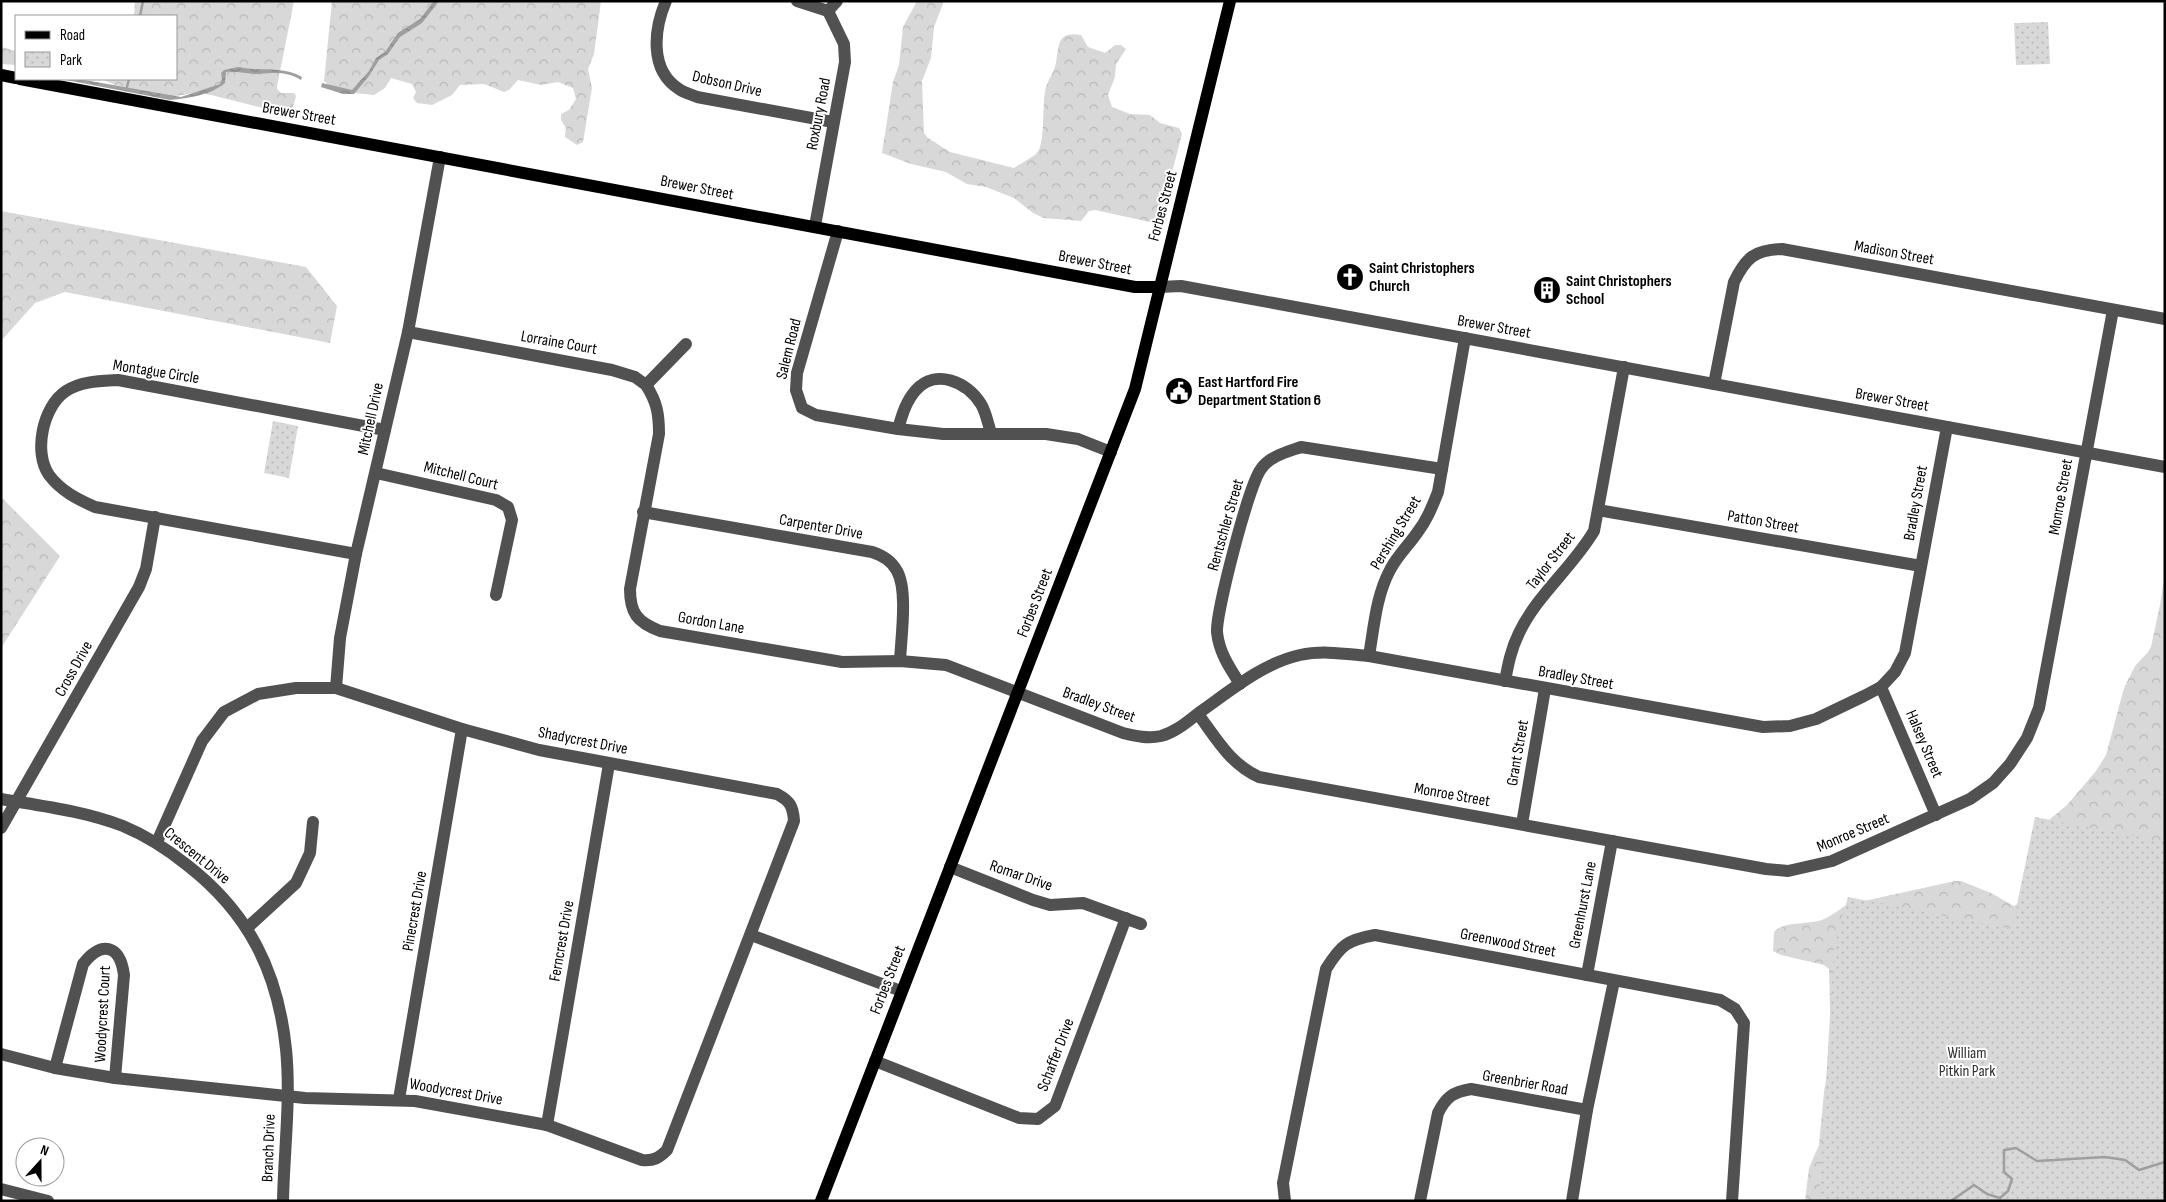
<svg xmlns="http://www.w3.org/2000/svg" width="2166" height="1202" font-family="'Sofia Sans Condensed',sans-serif">
	<style>
		.forest { fill: url(#forest-crowns) }
		.park { fill: url(#park-dots) }
		.water { fill: url(#water-waves) }
		.lines { fill: none; stroke-linecap: round; stroke-linejoin: round }
		.stream { stroke: #9f9f9f; stroke-width: 2.5 }
		.minor { stroke: #515151; stroke-width: 12 }
		.major { stroke: #000; stroke-width: 12 }
		.labels { text-anchor: middle; dominant-baseline: central; stroke-width: 4; stroke-linejoin: round; paint-order: stroke }
		.street-label { font-size: 16px; fill: #000; stroke: #fff }
		.poi-label { font-size: 16px; font-weight: bold; fill: #000; stroke: #fff; text-anchor: start }
		.park-label { font-size: 16px; fill: #2f2f2f; stroke: #fff }
	</style>
	<defs>
		<pattern id="forest-crowns" width="20" height="18" patternUnits="userSpaceOnUse" patternTransform="scale(1.25)"><rect width="20" height="18" fill="#d8d8d8"/><path d="M2 6a3 3 0 1 1 6 0M12 15a3 3 0 1 1 6 0" fill="none" stroke="#b8b8b8"/></pattern>
		<pattern id="park-dots" width="8" height="8" patternUnits="userSpaceOnUse" patternTransform="scale(1.25)"><rect width="8" height="8" fill="#d8d8d8"/><path d="M2 2h.1M6 6h.1" fill="none" stroke="#b8b8b8" stroke-width="1.8" stroke-linecap="round"/></pattern>
		<pattern id="water-waves" width="16" height="10" patternUnits="userSpaceOnUse" patternTransform="scale(1.25)"><rect width="16" height="10" fill="#9f9f9f"/><path d="M0 5q4-4 8 0t8 0" fill="none" stroke="#878787"/></pattern>
	</defs>
	<rect width="100%" height="100%" fill="#fff"/>
	<g class="forest">
		<polygon points="135,1 294,1 277,86 277,89 281,93 294,93 296,96 292,111 287,114 199,92 170,97 115,85 104,80 176,79 176,16 134,16"/>
		<path d="M 332,1 L 601,1 L 594,54 L 588,69 L 592,88 L 583,142 L 577,145 L 565,137 L 566,128 L 561,120 L 561,114 L 569,110 L 576,99 L 573,88 L 558,82 L 541,85 L 518,80 L 509,90 L 504,92 L 484,84 L 460,85 L 452,95 L 432,105 L 417,103 L 413,98 L 416,92 L 412,84 L 391,78 L 385,88 L 374,95 C 358,93 335,93 324,81 Z"/>
		<path d="M 917,1 L 944,1 L 934,27 L 931,58 L 922,81 L 924,133 L 928,138 L 950,152 L 1014,168 L 1035,155 L 1039,150 C 1045,133 1042,111 1045,92 C 1046,83 1052,76 1055,67 C 1060,49 1054,30 1081,35 L 1088,47 L 1105,53 L 1115,45 L 1121,45 L 1126,49 L 1116,64 L 1115,77 L 1108,95 L 1112,107 L 1130,114 L 1150,115 L 1160,123 L 1179,128 L 1182,134 L 1159,222 L 1150,222 L 1095,210 L 1089,211 L 1081,221 L 1044,218 L 1033,213 L 1014,198 L 986,187 L 967,184 L 946,172 L 911,164 L 882,153 L 893,82 L 899,65 L 903,27 Z"/>
		<polygon points="1,47 16,51 16,65 1,64"/>
		<polygon points="1,211 306,267 337,306 330,343 65,292 35,303 1,341"/>
		<polygon points="1,497 60,556 1,648"/>
		<path d="M 2165,573 L 2165,1083 L 1859,1201 L 1805,1201 L 1809,1168 L 1819,1145 L 1824,1092 L 1831,1050 L 1829,969 L 1824,965 L 1781,955 L 1773,951 L 1774,932 C 1783,921 1807,925 1822,920 C 1831,916 1838,911 1846,905 L 1955,881 L 1961,881 L 1991,893 L 2014,906 L 2025,899 L 2049,820 L 2067,805 L 2096,771 L 2106,755 L 2124,688 L 2135,666 L 2148,652 L 2151,647 L 2160,605 Z"/>
	</g>
	<g class="park">
		<polygon points="2048,22 2050,64 2016,65 2014,23"/>
		<polygon points="273,421 298,426 289,478 264,473"/>
		<polygon points="2035,817 2165,842 2165,1201 1819,1201 1834,948 1848,897 2012,929"/>
	</g>
	<g class="water">
		<polygon points="434,1 439,1 422,23 400,37 388,54 379,60 369,76 354,94 343,94 321,87 322,83 352,90 369,71 376,58 385,52 398,33 420,19"/>
		<path d="M 238,67 C 260,72 281,65 302,77 L 301,80 C 286,71 275,73 258,74 C 247,74 237,71 226,72 L 225,83 C 211,95 189,98 170,100 L 61,79 L 79,79 L 181,97 L 220,84 L 222,79 L 221,73 L 224,70 Z"/>
	</g>
	<g class="lines">
		<g class="stream">
			<polyline points="140,16 143,1"/>
			<polyline points="127,87 129,79"/>
			<polyline points="1951,1201 1974,1185 1987,1194 2000,1198 2008,1191 2012,1179 2004,1172 2004,1150 2016,1148 2037,1161 2105,1157 2125,1160 2139,1170 2165,1162"/>
		</g>
		<g class="minor">
			<path d="M 666,1 C 654,29 649,70 679,89 C 684,93 691,94 697,97 L 833,122"/>
			<polyline points="797,1 828,11"/>
			<polyline points="815,226 845,62 844,44 828,11 837,1"/>
			<polyline points="838,231 797,373 796,390 802,408 816,415 898,429 943,434 1046,434 1078,439 1111,452"/>
			<polyline points="1159,287 1181,286 2165,467"/>
			<polyline points="408,332 612,370 635,377 646,385 686,344"/>
			<path d="M 1714,384 L 1734,282 C 1746,257 1755,250 1782,249 L 2165,319"/>
			<path d="M 646,385 C 657,402 659,414 659,434 L 630,589 C 630,613 637,622 660,631 L 842,662 L 900,661 L 946,665 L 1123,733 C 1135,736 1148,739 1161,736 C 1176,732 1188,721 1200,712 C 1230,691 1263,663 1300,655 C 1323,650 1346,654 1369,656 L 1763,727 L 1790,726 L 1816,719 L 1864,696 L 1881,687 L 1895,672 L 1905,653 L 1947,427"/>
			<path d="M 898,429 C 902,415 906,401 916,390 C 936,368 967,382 981,404 C 986,412 988,424 991,433"/>
			<polyline points="376,473 496,500 508,507 512,520 496,595"/>
			<polyline points="1598,510 1921,566"/>
			<path d="M 643,512 L 872,552 C 883,556 891,560 897,571 C 908,590 901,638 900,661"/>
			<path d="M 356,554 L 95,507 C 77,499 61,491 49,475 C 33,452 43,406 66,391 C 81,381 100,381 118,380 L 385,430"/>
			<path d="M 1369,656 C 1374,627 1376,596 1390,570 C 1397,556 1408,546 1417,533 C 1427,520 1432,507 1438,492 L 1465,338"/>
			<path d="M 1505,681 C 1508,665 1511,649 1519,633 C 1537,595 1572,568 1594,531 L 1624,367"/>
			<path d="M 1240,684 C 1229,667 1219,652 1217,632 C 1216,612 1249,484 1261,469 C 1270,456 1287,452 1301,447 L 1442,469"/>
			<polyline points="1881,687 1936,815"/>
			<polyline points="336,688 340,638 356,554 408,332 440,157"/>
			<path d="M 1198,714 C 1216,738 1230,764 1259,777 L 1766,869 L 1788,871 L 1832,861 L 1970,799 L 1993,783 L 2010,764 L 2027,738 L 2039,708 L 2113,310"/>
			<path d="M 1,799 C 42,806 84,811 123,826 C 147,836 167,849 187,865 C 249,913 278,972 286,1049 C 291,1099 284,1151 283,1201"/>
			<polyline points="1522,824 1545,689"/>
			<polyline points="1,828 139,587 146,569 155,517"/>
			<polyline points="950,867 1033,900 1050,905 1083,903 1141,924"/>
			<polyline points="247,928 296,883 310,853 313,822"/>
			<polyline points="751,935 901,991"/>
			<polyline points="1587,975 1612,841"/>
			<path d="M 1,1054 L 55,1068 L 115,1078 L 305,1098 L 415,1101 L 547,1125 L 642,1160 C 654,1161 659,1158 667,1150 L 794,821 C 793,806 790,801 777,794 L 539,750 L 462,729 L 336,688 L 296,688 L 258,694 L 224,712 L 202,741 L 157,842"/>
			<polyline points="875,1061 1019,1118 1038,1119 1055,1106 1126,918"/>
			<path d="M 55,1068 L 83,964 C 102,940 120,945 124,975 L 115,1078"/>
			<polyline points="399,1099 462,729"/>
			<polyline points="547,1125 609,764"/>
			<polyline points="1,1189 48,1201"/>
			<path d="M 1285,1201 L 1283,1183 L 1326,969 C 1341,945 1347,940 1375,935 L 1720,1000 L 1735,1009 L 1744,1023 L 1732,1201"/>
			<path d="M 1420,1201 L 1438,1113 C 1446,1097 1453,1092 1471,1089 L 1587,1110"/>
			<polyline points="1572,1201 1587,1110 1614,981"/>
		</g>
		<g class="major">
			<polyline points="1,75 16,78"/>
			<polyline points="20,79 1135,287 1159,287"/>
			<polyline points="821,1201 1135,389 1230,1"/>
		</g>
	</g>
	<defs>
		<g id="church-disc" transform="scale(1.4375)"><circle r="9.5" fill="#000" stroke="#fff"/><path d="M-1.2-6h2.4v3.5h3.3v2.4h-3.3V6h-2.4V-.1h-3.3v-2.4h3.3Z" fill="#fff"/></g>
		<g id="building-disc" transform="scale(1.4375)"><circle r="9.5" fill="#000" stroke="#fff"/><path d="M-4-6H4V6H1V3H-1V6H-4ZM-2.5-4.3h1.7v1.8h-1.7ZM.8-4.3h1.7v1.8H.8ZM-2.5-1h1.7V.8h-1.7ZM.8-1h1.7V.8H.8Z" fill="#fff"/></g>
		<g id="civic-disc" transform="scale(1.4375)"><circle r="9.5" fill="#000" stroke="#fff"/><path d="M-.6-6.5H3V-4.5H.6V-3L4-1V1h2V6H-6V1h2V-1L-.6-3ZM-1.2 2.5V6h2.4V2.5Z" fill="#fff"/></g>
	</defs>
	<g fill-rule="evenodd">
		<use href="#church-disc" x="1350" y="277"/>
		<use href="#building-disc" x="1547" y="290"/>
		<use href="#civic-disc" x="1179" y="391"/>
	</g>
	<g class="labels">
		<g class="street-label">
			<text transform="translate(727 84) rotate(13)">Dobson Drive</text>
			<text transform="translate(299 114) rotate(10)">Brewer Street</text>
			<text transform="translate(819 114) rotate(-79)">Roxbury Road</text>
			<text transform="translate(697 188) rotate(11)">Brewer Street</text>
			<text transform="translate(1163 206) rotate(-75)">Forbes Street</text>
			<text transform="translate(1894 253) rotate(10)">Madison Street</text>
			<text transform="translate(1095 263) rotate(11)">Brewer Street</text>
			<text transform="translate(1494 327) rotate(10)">Brewer Street</text>
			<text transform="translate(559 343) rotate(10)">Lorraine Court</text>
			<text transform="translate(789 349) rotate(-76)">Salem Road</text>
			<text transform="translate(156 372) rotate(9)">Montague Circle</text>
			<text transform="translate(1892 400) rotate(10)">Brewer Street</text>
			<text transform="translate(371 419) rotate(-78)">Mitchell Drive</text>
			<text transform="translate(461 476) rotate(14)">Mitchell Court</text>
			<text transform="translate(2061 497) rotate(-80)">Monroe Street</text>
			<text transform="translate(1916 503) rotate(-80)">Bradley Street</text>
			<text transform="translate(1763 522) rotate(10)">Patton Street</text>
			<text transform="translate(1226 525) rotate(-74)">Rentschler Street</text>
			<text transform="translate(821 527) rotate(10)">Carpenter Drive</text>
			<text transform="translate(1396 533) rotate(-59)">Pershing Street</text>
			<text transform="translate(1551 561) rotate(-52)">Taylor Street</text>
			<text transform="translate(1035 603) rotate(-69)">Forbes Street</text>
			<text transform="translate(711 623) rotate(10)">Gordon Lane</text>
			<text transform="translate(74 669) rotate(-61)">Cross Drive</text>
			<text transform="translate(1576 678) rotate(10)">Bradley Street</text>
			<text transform="translate(1099 705) rotate(20)">Bradley Street</text>
			<text transform="translate(583 741) rotate(11)">Shadycrest Drive</text>
			<text transform="translate(1924 744) rotate(67)">Halsey Street</text>
			<text transform="translate(1518 753) rotate(-80)">Grant Street</text>
			<text transform="translate(1452 795) rotate(10)">Monroe Street</text>
			<text transform="translate(1853 833) rotate(-23)">Monroe Street</text>
			<text transform="translate(197 856) rotate(39)">Crescent Drive</text>
			<text transform="translate(1021 876) rotate(19)">Romar Drive</text>
			<text transform="translate(1583 905) rotate(-79)">Greenhurst Lane</text>
			<text transform="translate(415 911) rotate(-80)">Pinecrest Drive</text>
			<text transform="translate(562 941) rotate(-80)">Ferncrest Drive</text>
			<text transform="translate(1508 943) rotate(11)">Greenwood Street</text>
			<text transform="translate(888 980) rotate(-69)">Forbes Street</text>
			<text transform="translate(103 1014) rotate(-87)">Woodycrest Court</text>
			<text transform="translate(1056 1055) rotate(-69)">Schaffer Drive</text>
			<text transform="translate(1525 1083) rotate(10)">Greenbrier Road</text>
			<text transform="translate(456 1092) rotate(10)">Woodycrest Drive</text>
			<text transform="translate(269 1148) rotate(-88)">Branch Drive</text>
		</g>
		<g class="poi-label">
			<text x="1369" y="268">Saint Christophers<tspan x="1369" dy="18">Church</tspan></text>
			<text x="1566" y="281">Saint Christophers<tspan x="1566" dy="18">School</tspan></text>
			<text x="1198" y="382">East Hartford Fire<tspan x="1198" dy="18">Department Station 6</tspan></text>
		</g>
		<g class="park-label">
			<text x="1967" y="1053">William<tspan x="1967" dy="18">Pitkin Park</tspan></text>
		</g>
	</g>
	<rect width="2166" height="1202" fill="none" stroke="#000000" stroke-width="5"/>
	<rect x="15" y="15" width="162" height="65" fill="#ffffff" stroke="#999999"/>
	<rect x="25" y="31" width="25" height="8" fill="#000000" stroke="#999999"/>
	<text x="60" y="40" font-size="15" fill="#000000">Road</text>
	<rect x="25" y="52" width="25" height="15" fill="url(#park-dots)" stroke="#999999"/>
	<text x="60" y="65" font-size="15" fill="#000000">Park</text>
	<g transform="translate(40 1162) rotate(21)"><circle r="24" fill="#ffffff" stroke="#999999"/>
	<path d="M0-4L9 19L0 12L-9 19Z" fill="#000000"/>
	<text y="-8" font-size="14" font-weight="bold" text-anchor="middle" fill="#000000">N</text>
	</g>
</svg>
